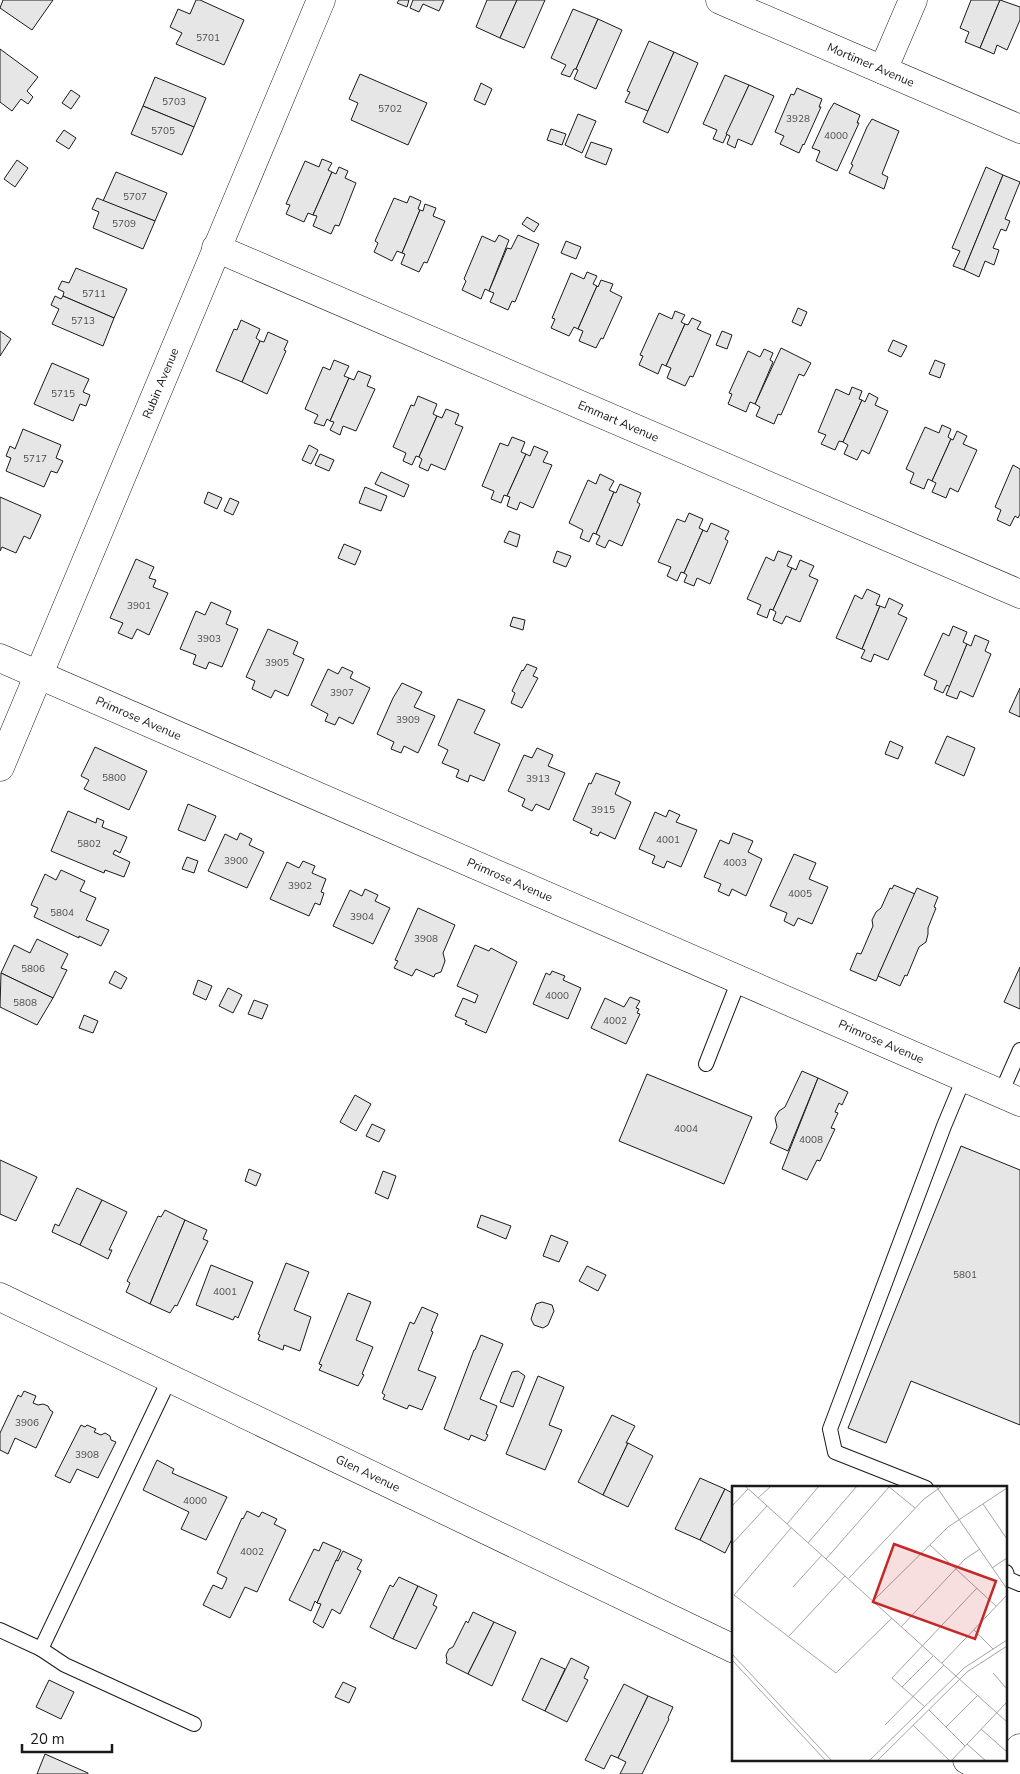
<svg xmlns="http://www.w3.org/2000/svg" width="1020" height="1774" font-family="'Nunito Sans',sans-serif">
	<style>
		.building { fill: #e6e6e6; stroke: #1a1a1a }
		.lines { fill: none; stroke-linecap: round; stroke-linejoin: round }
		.lane-casing { stroke: #1a1a1a; stroke-width: 16 }
		.street-casing { stroke: #1a1a1a; stroke-width: 29 }
		.primary-casing { stroke: #1a1a1a; stroke-width: 29 }
		.lane { stroke: #fff; stroke-width: 14 }
		.street { stroke: #fff; stroke-width: 28 }
		.primary { stroke: #fff; stroke-width: 28 }
		.labels { text-anchor: middle; dominant-baseline: central; stroke-width: 4; stroke-linejoin: round; paint-order: stroke }
		.number-label { font-size: 10px; fill: #4d4d4d }
		.street-label { font-size: 12px; fill: #1a1a1a; stroke: #fff }
		.inset-road { fill: none; stroke: #a3a3a3; stroke-width: 1 }
		.view { fill: #c62828; fill-opacity: 0.15; stroke: #c62828; stroke-width: 2.5 }
		.inset-edge { fill: none; stroke: #1a1a1a; stroke-width: 2.5 }
	</style>
	<rect width="100%" height="100%" fill="#fff"/>
	<g class="building">
		<polygon points="3,0 53,0 32,30 0,8"/>
		<polygon points="196,0 200,0 244,20 224,65 176,44 182,33 170,27 175,16 178,9 190,14"/>
		<polygon points="399,0 409,0 407,7 397,3"/>
		<polygon points="413,0 444,0 439,11 423,4 419,12 410,8"/>
		<polygon points="487,0 517,0 500,38 476,27"/>
		<polygon points="517,0 545,0 524,48 500,38"/>
		<polygon points="971,0 1000,0 980,48 965,42 969,32 960,28"/>
		<polygon points="1000,0 1020,7 1020,20 1007,50 997,45 994,54 980,48"/>
		<polygon points="573,9 598,19 576,69 574,69 570,77 561,74 566,65 551,58"/>
		<polygon points="598,19 622,30 596,89 574,79 578,70 576,69"/>
		<polygon points="649,41 674,52 648,111 625,102 630,92 627,91"/>
		<polygon points="0,49 38,77 27,91 33,97 28,104 21,99 12,111 0,102"/>
		<polygon points="674,52 698,63 668,133 643,122"/>
		<polygon points="360,74 427,103 408,145 351,120 358,103 349,99"/>
		<polygon points="725,75 749,85 723,143 713,139 717,130 703,124"/>
		<polygon points="155,77 206,98 194,127 143,106"/>
		<polygon points="481,83 492,89 485,105 474,100"/>
		<polygon points="749,85 774,96 752,145 738,139 735,148 727,144 730,136 726,134"/>
		<polygon points="797,88 822,99 819,107 821,107 804,145 803,144 799,153 780,144 784,136 775,132 791,94 794,95"/>
		<polygon points="71,90 80,96 71,109 62,103"/>
		<polygon points="834,103 860,115 857,123 859,123 837,171 816,161 820,151 812,148 829,111"/>
		<polygon points="143,106 194,127 182,155 131,134"/>
		<polygon points="578,114 596,121 582,153 565,145"/>
		<polygon points="872,119 899,131 882,174 888,177 884,189 849,173 853,165 851,164 867,127"/>
		<polygon points="551,129 566,134 562,145 547,140"/>
		<polygon points="64,130 76,138 69,149 56,141"/>
		<polygon points="591,142 612,149 606,165 585,157"/>
		<polygon points="322,159 332,163 328,170 332,172 313,215 308,213 304,222 286,214 290,205 286,204 305,161 319,167"/>
		<polygon points="17,160 28,168 15,187 4,179"/>
		<polygon points="339,167 348,171 345,178 356,183 339,226 335,225 331,234 313,226 317,216 313,215 332,172 336,174"/>
		<polygon points="986,167 1003,175 964,270 953,266 960,251 952,248"/>
		<polygon points="116,172 167,193 155,221 103,201"/>
		<polygon points="1003,175 1020,182 1005,219 1010,221 1006,231 1001,229 993,248 999,250 994,265 985,261 979,277 964,270"/>
		<polygon points="410,196 421,201 418,209 420,210 402,253 397,251 392,261 374,252 378,243 375,241 394,198 407,203"/>
		<polygon points="97,198 155,221 143,249 93,228 99,212 92,209"/>
		<polygon points="425,204 436,208 433,216 445,221 427,263 424,262 419,272 401,264 405,254 402,253 420,210 423,211"/>
		<polygon points="527,217 539,224 534,232 522,224"/>
		<polygon points="499,235 509,240 489,291 485,289 481,299 462,290 466,281 464,279 482,236 495,242"/>
		<polygon points="518,235 539,244 515,302 512,301 508,310 490,302 494,293 489,291 507,248 511,249"/>
		<polygon points="566,241 581,247 576,259 561,253"/>
		<polygon points="76,268 127,289 114,318 63,296 64,292 58,289 62,281 69,283"/>
		<polygon points="587,272 597,276 593,284 597,286 578,329 574,327 569,336 551,328 555,319 552,318 571,273 584,279"/>
		<polygon points="601,280 613,284 610,291 622,297 603,339 601,338 596,348 579,341 583,331 578,329 597,286 598,287"/>
		<polygon points="55,296 61,299 63,296 114,318 103,346 52,324 59,309 51,305"/>
		<polygon points="798,308 807,312 801,326 792,322"/>
		<polygon points="675,311 685,315 681,322 685,324 666,366 662,364 658,374 639,365 643,356 640,355 659,313 672,319"/>
		<polygon points="692,318 701,322 697,329 711,335 693,377 690,376 685,386 667,378 671,368 666,366 685,324 688,325"/>
		<polygon points="241,320 260,329 256,338 260,341 242,382 216,371 234,329 237,330"/>
		<polygon points="0,331 11,339 0,356"/>
		<polygon points="722,331 732,335 727,349 716,345"/>
		<polygon points="268,332 288,341 284,350 286,351 267,394 242,382 260,341 264,342"/>
		<polygon points="893,340 907,346 901,357 888,351"/>
		<polygon points="781,348 811,363 804,376 799,374 781,415 778,414 774,424 756,416 760,407 755,404"/>
		<polygon points="764,349 773,353 770,360 773,362 755,404 750,402 746,412 728,404 732,394 729,393 748,351 760,357"/>
		<polygon points="334,360 349,366 344,376 349,378 330,421 327,419 324,426 314,423 318,415 305,409 323,367 330,370"/>
		<polygon points="935,360 945,364 940,378 929,374"/>
		<polygon points="52,363 89,379 83,392 90,395 86,406 80,404 73,421 34,404"/>
		<polygon points="358,371 371,376 367,386 375,389 356,431 343,426 340,435 330,430 334,422 330,421 349,378 354,380"/>
		<polygon points="852,387 862,391 859,399 862,400 843,442 839,441 835,450 821,444 826,435 818,432 836,389 849,395"/>
		<polygon points="869,393 878,398 875,405 888,411 869,454 862,450 857,460 844,454 848,445 843,442 862,400 865,402"/>
		<polygon points="418,396 437,404 433,414 437,416 419,457 416,456 412,465 403,461 406,453 393,447 411,405 414,406"/>
		<polygon points="446,409 459,414 455,424 463,427 445,470 431,464 428,471 419,467 422,459 419,457 437,416 442,418"/>
		<polygon points="942,425 951,429 948,437 951,439 932,481 928,479 924,489 910,483 914,473 906,469 925,427 939,433"/>
		<polygon points="23,429 61,445 56,458 63,461 57,473 51,471 44,487 6,471 11,458 6,456 10,446 15,449"/>
		<polygon points="957,431 967,436 963,444 977,450 958,492 950,488 946,498 932,492 936,483 932,481 951,439 953,440"/>
		<polygon points="512,437 525,442 521,452 526,454 507,496 504,495 501,503 491,499 494,491 482,486 500,443 508,446"/>
		<polygon points="309,445 318,450 311,464 302,460"/>
		<polygon points="534,446 548,452 543,462 552,465 533,508 520,502 517,510 507,506 510,497 507,496 526,454 530,456"/>
		<polygon points="320,454 334,460 329,471 315,465"/>
		<polygon points="1013,465 1020,469 1020,514 1018,518 1015,516 1010,526 997,520 1001,510 995,507"/>
		<polygon points="381,472 409,485 404,497 375,484"/>
		<polygon points="600,474 614,481 609,490 614,492 596,534 593,533 589,542 580,538 583,530 569,523 588,480 596,484"/>
		<polygon points="620,484 641,493 637,502 640,504 622,546 609,540 605,548 596,544 600,536 596,534 614,492 616,493"/>
		<polygon points="365,487 387,496 381,511 359,503"/>
		<polygon points="208,492 222,498 217,509 204,503"/>
		<polygon points="0,497 41,515 30,539 24,536 16,553 2,547 0,551"/>
		<polygon points="230,498 239,502 233,515 224,511"/>
		<polygon points="689,513 703,519 699,528 703,530 684,573 681,572 677,581 667,576 671,567 658,562 677,519 685,522"/>
		<polygon points="711,523 729,531 725,539 728,541 710,584 697,578 694,586 684,582 687,575 684,573 703,530 707,532"/>
		<polygon points="509,531 520,535 517,547 504,542"/>
		<polygon points="344,544 361,551 355,565 338,558"/>
		<polygon points="557,551 571,556 566,567 553,562"/>
		<polygon points="778,551 792,556 787,566 792,568 773,610 770,609 767,618 757,614 761,605 747,599 766,557 774,561"/>
		<polygon points="136,559 154,567 149,578 156,580 153,587 168,593 149,635 137,629 132,639 118,633 123,623 110,618"/>
		<polygon points="800,560 814,566 809,576 818,580 800,622 786,616 782,624 773,620 776,612 773,610 792,568 796,570"/>
		<polygon points="867,589 880,595 876,605 880,606 862,649 836,638 855,595 862,599"/>
		<polygon points="889,598 903,605 898,614 907,618 888,660 874,654 871,662 861,658 865,650 862,649 880,606 885,608"/>
		<polygon points="211,602 231,611 226,624 238,629 222,667 209,662 206,669 193,664 196,655 180,649 196,611 205,615"/>
		<polygon points="513,617 525,620 523,630 510,626"/>
		<polygon points="953,626 967,632 963,642 967,644 950,687 947,685 943,693 934,689 937,681 924,675 943,633 949,636"/>
		<polygon points="268,629 298,642 293,654 304,659 288,696 275,690 271,698 252,689 255,681 246,677"/>
		<polygon points="975,635 989,641 985,651 991,654 973,697 960,691 957,699 946,695 967,644 971,646"/>
		<polygon points="527,664 537,668 533,676 538,678 522,708 511,703 515,693 512,691 522,670 523,671"/>
		<polygon points="342,667 353,672 350,678 370,688 353,724 339,717 335,725 325,721 328,714 311,705 328,669 338,674"/>
		<polygon points="402,683 422,692 414,707 435,716 418,753 404,746 401,753 391,749 394,742 377,734 393,698"/>
		<polygon points="1020,688 1020,717 1009,712"/>
		<polygon points="458,699 485,710 474,733 500,744 484,781 470,775 468,782 456,777 459,770 442,763 448,750 438,745"/>
		<polygon points="947,736 975,748 964,776 935,763"/>
		<polygon points="890,741 903,747 898,759 885,754"/>
		<polygon points="95,747 147,771 129,810 84,789 89,780 81,776"/>
		<polygon points="537,748 553,755 548,766 565,773 549,810 536,804 532,811 522,806 525,799 508,791 524,755 532,758"/>
		<polygon points="596,773 620,782 615,794 631,802 615,839 600,832 598,836 590,833 592,829 573,820 589,783 591,784"/>
		<polygon points="188,804 216,816 205,841 178,830"/>
		<polygon points="669,810 680,815 676,822 697,830 681,867 667,861 664,868 652,863 655,856 639,849 655,812 666,817"/>
		<polygon points="68,811 96,823 97,818 104,821 102,827 127,837 120,853 115,850 113,854 130,862 124,877 105,870 104,873 51,851"/>
		<polygon points="240,833 252,839 249,845 264,852 247,888 208,871 225,834 237,840"/>
		<polygon points="733,833 753,841 748,852 762,859 746,896 732,889 729,896 718,891 721,884 704,877 720,840 729,844"/>
		<polygon points="794,854 816,863 809,879 828,887 812,924 798,918 794,926 784,921 787,913 770,906"/>
		<polygon points="187,857 198,861 194,873 182,869"/>
		<polygon points="303,861 315,866 312,873 326,879 321,892 324,893 320,905 315,903 309,916 270,899 287,862 299,868"/>
		<polygon points="61,870 85,881 80,891 96,898 86,920 109,930 101,946 79,936 79,938 34,917 38,908 31,905 45,874 56,880"/>
		<polygon points="894,885 915,894 876,981 850,970 857,953 861,954 873,926 872,920 876,912 881,908 890,888 892,889"/>
		<polygon points="917,888 938,897 934,907 936,908 928,928 928,934 926,942 919,947 907,976 905,975 900,986 878,976"/>
		<polygon points="365,889 378,895 375,901 390,908 373,944 333,926 350,890 362,896"/>
		<polygon points="418,908 455,925 443,953 445,961 441,972 435,974 434,977 416,969 412,976 394,968 398,961 395,960"/>
		<polygon points="37,939 68,954 61,968 67,970 53,998 1,973 14,945 30,953"/>
		<polygon points="475,945 489,951 491,948 517,962 486,1033 465,1024 467,1021 455,1016 463,998 475,1003 478,995 457,986"/>
		<polygon points="1020,967 1020,1009 1004,1002"/>
		<polygon points="115,971 127,978 121,989 109,983"/>
		<polygon points="552,971 565,976 563,980 581,988 568,1019 533,1004 546,973 550,975"/>
		<polygon points="1,973 53,998 37,1025 0,1007"/>
		<polygon points="198,980 212,986 206,1000 193,994"/>
		<polygon points="228,988 242,995 233,1013 219,1006"/>
		<polygon points="630,997 640,1001 636,1008 639,1009 637,1013 640,1014 626,1044 591,1028 605,998 624,1007"/>
		<polygon points="254,1000 268,1005 262,1019 248,1014"/>
		<polygon points="84,1015 98,1021 93,1033 79,1028"/>
		<polygon points="802,1071 818,1078 788,1151 770,1143 777,1127 775,1118 779,1111 785,1107"/>
		<polygon points="647,1074 752,1117 724,1184 619,1141"/>
		<polygon points="818,1078 848,1092 842,1105 839,1103 835,1112 838,1113 831,1128 835,1129 820,1161 817,1160 807,1180 782,1169"/>
		<polygon points="355,1095 371,1104 356,1131 340,1122"/>
		<polygon points="372,1124 385,1130 379,1142 366,1136"/>
		<polygon points="961,1146 1020,1170 1020,1425 911,1381 886,1443 848,1428"/>
		<polygon points="0,1160 37,1177 16,1221 0,1214"/>
		<polygon points="249,1169 261,1174 256,1186 245,1181"/>
		<polygon points="383,1171 396,1176 388,1199 375,1193"/>
		<polygon points="77,1188 102,1200 80,1245 52,1232 55,1224 59,1226"/>
		<polygon points="102,1200 127,1212 109,1250 112,1250 108,1259 80,1245"/>
		<polygon points="165,1210 185,1220 150,1304 126,1292 130,1283 127,1281 158,1216 161,1217"/>
		<polygon points="481,1215 511,1226 506,1239 477,1227"/>
		<polygon points="185,1220 207,1230 203,1239 208,1241 177,1306 175,1305 170,1313 150,1304"/>
		<polygon points="551,1235 568,1242 559,1262 543,1256"/>
		<polygon points="286,1263 309,1272 294,1310 311,1317 300,1351 284,1345 283,1350 258,1340 260,1335 258,1334"/>
		<polygon points="211,1265 253,1282 238,1318 235,1316 233,1320 196,1305"/>
		<polygon points="587,1266 606,1275 598,1291 579,1281"/>
		<polygon points="348,1293 371,1302 356,1340 373,1347 362,1374 364,1375 358,1386 319,1370 322,1365 319,1364"/>
		<polygon points="542,1302 552,1305 554,1311 548,1325 543,1328 534,1325 531,1319 536,1304"/>
		<polygon points="422,1307 438,1314 431,1331 433,1332 418,1370 436,1377 422,1410 409,1405 407,1409 383,1399 385,1395 382,1393 410,1322 414,1324"/>
		<polygon points="481,1335 503,1344 480,1399 497,1406 486,1434 488,1435 485,1441 471,1435 469,1440 444,1429 474,1350 475,1350"/>
		<polygon points="518,1371 525,1376 513,1407 500,1402 512,1372"/>
		<polygon points="538,1376 564,1387 549,1425 562,1430 545,1470 506,1454"/>
		<polygon points="24,1391 36,1396 33,1403 38,1405 43,1404 48,1406 50,1410 53,1412 36,1448 15,1438 8,1454 0,1450 0,1433 18,1395 21,1397"/>
		<polygon points="612,1415 635,1426 626,1443 628,1443 603,1495 578,1482"/>
		<polygon points="81,1425 85,1427 87,1425 96,1429 94,1432 101,1435 105,1433 110,1436 111,1440 116,1442 98,1478 77,1469 70,1483 55,1476"/>
		<polygon points="628,1443 653,1456 628,1507 603,1495"/>
		<polygon points="157,1460 174,1469 172,1473 227,1497 206,1540 181,1529 189,1512 143,1490"/>
		<polygon points="700,1478 725,1489 700,1540 675,1529"/>
		<polygon points="725,1489 734,1494 734,1535 725,1553 700,1540"/>
		<polygon points="247,1511 259,1517 262,1512 277,1519 274,1524 286,1530 257,1592 245,1587 230,1618 203,1605 213,1585 222,1589 225,1583 227,1578 217,1573 242,1518 243,1519"/>
		<polygon points="323,1542 341,1550 317,1603 315,1601 311,1611 289,1600 314,1549 319,1551"/>
		<polygon points="343,1551 362,1560 357,1569 361,1571 340,1614 332,1609 323,1628 313,1622 321,1604 317,1603 336,1560 338,1561"/>
		<polygon points="399,1577 418,1586 393,1639 370,1627 390,1585 393,1587"/>
		<polygon points="418,1586 437,1595 433,1605 437,1607 416,1649 393,1639"/>
		<polygon points="473,1612 494,1622 468,1674 446,1663 447,1660 446,1655 449,1649 453,1647 466,1621 468,1623"/>
		<polygon points="494,1622 516,1632 492,1686 468,1674"/>
		<polygon points="541,1658 565,1669 545,1711 522,1700"/>
		<polygon points="571,1658 589,1667 584,1678 588,1680 567,1722 545,1711"/>
		<polygon points="49,1680 74,1692 61,1719 36,1707"/>
		<polygon points="343,1682 356,1688 349,1703 335,1697"/>
		<polygon points="624,1684 648,1696 618,1758 611,1755 604,1769 585,1760"/>
		<polygon points="648,1696 673,1707 668,1718 669,1719 642,1774 620,1774 626,1762 618,1758"/>
		<polygon points="45,1754 88,1773 88,1774 37,1774"/>
	</g>
	<g class="lines">
		<g class="lane-casing">
			<g id="lane">
				<polyline points="706,1064 739,980"/>
				<polyline points="1001,1093 1020,1050"/>
				<polyline points="926,1488 835,1452 830,1429 944,1126 964,1078"/>
				<polyline points="1006,1572 1008,1579 1020,1584"/>
				<polyline points="0,1630 41,1649 169,1380"/>
				<polyline points="41,1649 65,1665 194,1724"/>
			</g>
		</g>
		<g class="street-casing">
			<g id="street">
				<path id="s1" d="M 720,0 L 1020,129"/>
				<polyline points="883,70 913,0"/>
				<path id="s2" d="M 216,248 L 1020,594"/>
				<path id="s3" d="M 0,658 L 1020,1102"/>
				<path id="s4" d="M 0,767 L 321,0"/>
				<path id="s5" d="M 0,1297 L 734,1649"/>
				<polyline points="967,1760 996,1774"/>
			</g>
		</g>
		<g class="primary-casing">
			<polyline id="primary" points="1010,1774 1020,1748"/>
		</g>
		<use href="#lane" class="lane"/>
		<use href="#street" class="street"/>
		<use href="#primary" class="primary"/>
	</g>
	<g class="labels">
		<g class="number-label">
			<text x="208" y="38">5701</text>
			<text x="174" y="102">5703</text>
			<text x="390" y="109">5702</text>
			<text x="798" y="119">3928</text>
			<text x="163" y="131">5705</text>
			<text x="836" y="136">4000</text>
			<text x="135" y="197">5707</text>
			<text x="124" y="224">5709</text>
			<text x="94" y="294">5711</text>
			<text x="83" y="321">5713</text>
			<text x="63" y="394">5715</text>
			<text x="35" y="459">5717</text>
			<text x="139" y="606">3901</text>
			<text x="209" y="639">3903</text>
			<text x="277" y="663">3905</text>
			<text x="342" y="693">3907</text>
			<text x="408" y="720">3909</text>
			<text x="114" y="778">5800</text>
			<text x="538" y="779">3913</text>
			<text x="603" y="810">3915</text>
			<text x="668" y="840">4001</text>
			<text x="89" y="844">5802</text>
			<text x="236" y="861">3900</text>
			<text x="735" y="863">4003</text>
			<text x="300" y="886">3902</text>
			<text x="800" y="894">4005</text>
			<text x="62" y="913">5804</text>
			<text x="362" y="917">3904</text>
			<text x="426" y="939">3908</text>
			<text x="33" y="969">5806</text>
			<text x="557" y="996">4000</text>
			<text x="25" y="1003">5808</text>
			<text x="615" y="1021">4002</text>
			<text x="686" y="1129">4004</text>
			<text x="811" y="1140">4008</text>
			<text x="965" y="1275">5801</text>
			<text x="225" y="1292">4001</text>
			<text x="27" y="1423">3906</text>
			<text x="87" y="1455">3908</text>
			<text x="195" y="1501">4000</text>
			<text x="252" y="1552">4002</text>
		</g>
		<g class="street-label">
			<text stroke="none"><textPath href="#s1" startOffset="164">Mortimer Avenue</textPath></text>
			<text stroke="none"><textPath href="#s4" startOffset="416">Rubin Avenue</textPath></text>
			<text stroke="none"><textPath href="#s2" startOffset="438">Emmart Avenue</textPath></text>
			<text stroke="none"><textPath href="#s3" startOffset="151">Primrose Avenue</textPath></text>
			<text stroke="none"><textPath href="#s3" startOffset="556">Primrose Avenue</textPath></text>
			<text stroke="none"><textPath href="#s3" startOffset="961">Primrose Avenue</textPath></text>
			<text stroke="none"><textPath href="#s5" startOffset="408">Glen Avenue</textPath></text>
		</g>
	</g>
	<g transform="translate(732 1486)">
		<rect width="275" height="275" fill="#fff"/>
		<path class="inset-road" d="M 13,0 L 275,236M 156,0 L 183,22M 204,0 L 275,103M 26,12 L 39,0M 251,18 L 275,53M 0,20 L 16,3M 55,38 L 87,0M 59,42 L 2,109 L 104,187 L 160,132M 76,57 L 125,0M 0,58 L 35,20M 198,59 L 264,120M 94,73 L 157,1M 260,82 L 275,72M 117,92 L 192,13 L 210,0M 61,101 L 90,69M 141,115 L 216,41 L 275,2M 169,141 L 233,73 L 248,63M 242,144 L 261,163M 57,150 L 113,90M 0,168 L 100,275M 0,174 L 94,275M 210,177 L 275,109M 261,187 L 275,203M 170,201 L 201,170M 193,221 L 160,192 L 245,102M 197,224 L 233,260M 153,239 L 212,179M 181,239 L 218,275M 214,241 L 245,210M 249,243 L 275,266M 235,258 L 254,275M 137,275 L 232,182 L 275,154M 145,275 L 235,186 L 275,160M 219,275 L 275,216"/>
		<path class="view" d="M 162,58 L 264,95 L 243,153 L 141,116 Z"/>
		<rect width="275" height="275" class="inset-edge"/>
	</g>
	<path d="M22 1744v8h90v-8" fill="none" stroke="#1a1a1a" stroke-width="2.5"/>
	<text x="30" y="1744" font-size="15" fill="#1a1a1a" stroke="#ffffff" stroke-width="4" paint-order="stroke">20 m</text>
</svg>
